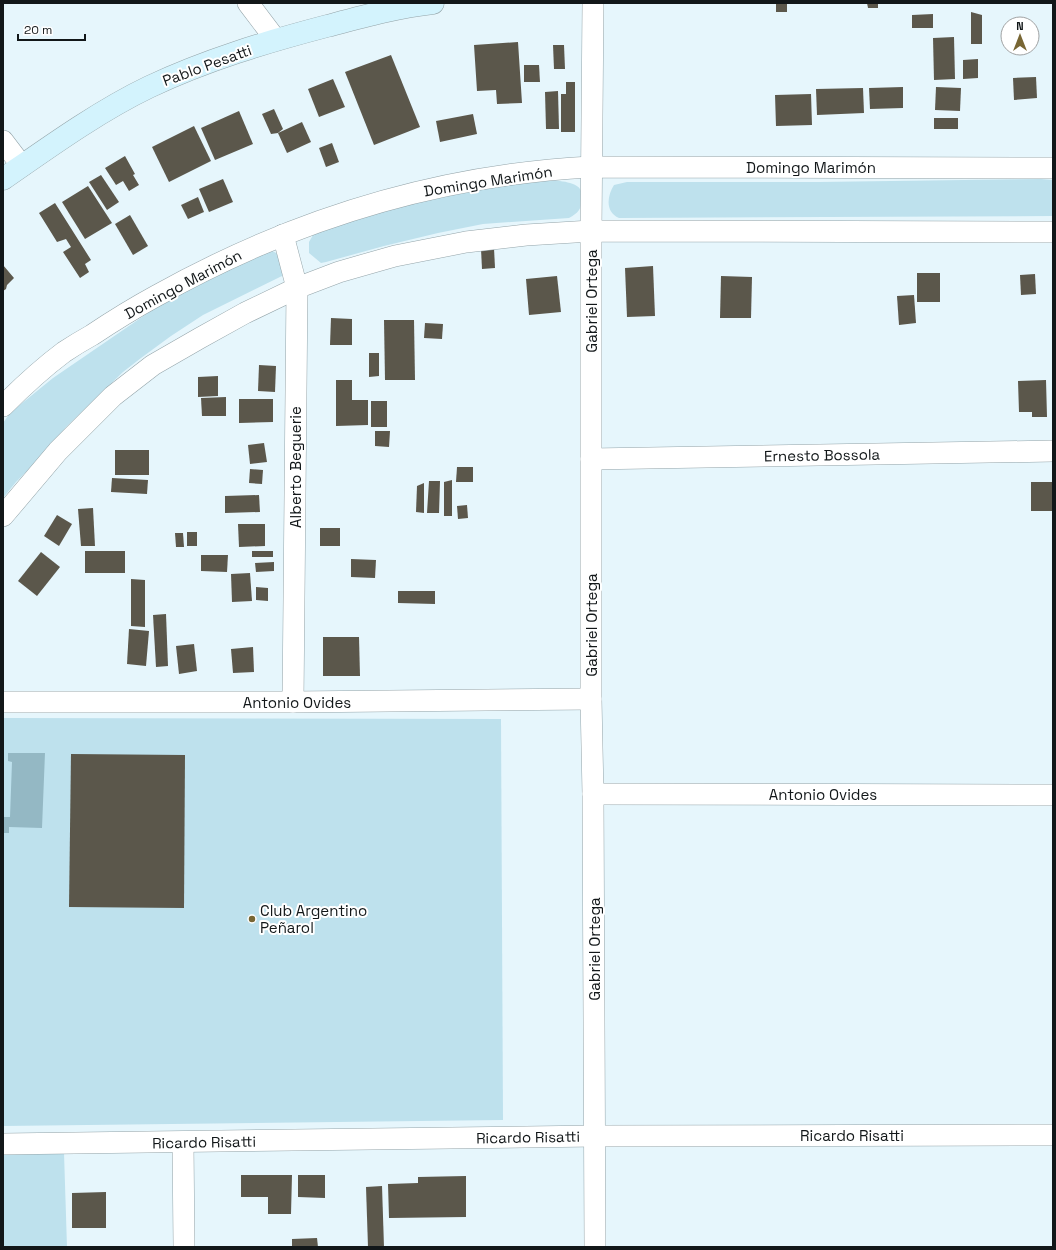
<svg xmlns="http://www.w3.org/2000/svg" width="1056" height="1250" font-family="'Space Grotesk',sans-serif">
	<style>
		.green { fill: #bee1ed }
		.water { fill: #94b8c4 }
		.building { fill: #5b574b }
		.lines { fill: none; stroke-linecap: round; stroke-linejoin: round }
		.street-casing { stroke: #94a4a9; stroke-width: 22 }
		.secondary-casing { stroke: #94a4a9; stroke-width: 23 }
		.street { stroke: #fff; stroke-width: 21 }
		.secondary { stroke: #d3f3fd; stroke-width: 22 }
		.poi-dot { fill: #786634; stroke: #fff; stroke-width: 1.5 }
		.labels { text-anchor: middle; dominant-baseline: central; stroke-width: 4; stroke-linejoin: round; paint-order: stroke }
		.street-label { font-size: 15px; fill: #121719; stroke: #fff }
		.poi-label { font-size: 15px; fill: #121719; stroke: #fff; text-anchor: start }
	</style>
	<rect width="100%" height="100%" fill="#e6f6fc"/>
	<g class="green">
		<path d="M 1041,179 L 1053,180 L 1053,216 L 619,218 C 605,212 607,196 614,185 L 627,182 L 819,182 Z"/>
		<path d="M 516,181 C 530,181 572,177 580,189 C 582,192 582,195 582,198 C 582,209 578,213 569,218 L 483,224 L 438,233 L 384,246 L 326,262 L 321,263 L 309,253 L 309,242 L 313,235 L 362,215 Z"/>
		<path d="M 266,250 C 282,251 281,261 283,274 L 282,276 L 203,315 L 171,336 L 141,358 L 123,372 L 66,427 L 46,452 L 16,482 L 3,498 L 3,423 L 10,413 L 53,378 L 164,302 Z"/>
		<polygon points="3,718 501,719 503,1120 3,1126"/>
		<polygon points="64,1153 67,1247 3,1247 3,1154"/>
	</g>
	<polygon class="water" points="8,753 45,753 42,828 9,827 9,833 3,833 3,817 10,817 12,762 8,761"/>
	<g class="building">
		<rect x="776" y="3" width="11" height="9"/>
		<polygon points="867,3 878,3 878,8 868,8"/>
		<polygon points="971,12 982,15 982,44 971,44"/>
		<polygon points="933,14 933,28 912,28 912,15"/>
		<polygon points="954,37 955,79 934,80 933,38"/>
		<polygon points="518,42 522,103 497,104 496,90 477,91 474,45"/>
		<polygon points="553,45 564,45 565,69 554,69"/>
		<polygon points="391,55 420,127 374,145 345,72"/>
		<polygon points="978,59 978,78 963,79 963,60"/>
		<polygon points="524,65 539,65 540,82 524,82"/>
		<polygon points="1036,77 1037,98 1014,100 1013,78"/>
		<polygon points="333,79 345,107 319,117 308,89"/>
		<polygon points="566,82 575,82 575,132 561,132 561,94 566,94"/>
		<polygon points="903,87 903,108 870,109 869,88"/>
		<polygon points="936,87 961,88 960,111 935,110"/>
		<polygon points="863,88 864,113 817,115 816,89"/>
		<polygon points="558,91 559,129 546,129 545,92"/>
		<polygon points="811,94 812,125 776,126 775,95"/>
		<polygon points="274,109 283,129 278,133 271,134 262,114"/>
		<polygon points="239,111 253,144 215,160 201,128"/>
		<polygon points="473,114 477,134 440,142 436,121"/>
		<rect x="934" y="118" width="24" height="11"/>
		<polygon points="302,122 311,142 287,153 278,133"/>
		<polygon points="194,126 211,161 169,182 152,147"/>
		<polygon points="332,143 339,162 326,167 319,148"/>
		<polygon points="125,156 135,174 133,175 139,185 129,191 123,181 116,185 105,168"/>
		<polygon points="101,175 119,202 107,210 89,182"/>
		<polygon points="223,179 233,202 209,212 199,189"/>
		<polygon points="88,186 112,223 85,239 62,202"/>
		<polygon points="198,197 204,212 188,219 181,205"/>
		<polygon points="55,203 91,260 85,264 89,272 80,278 63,252 71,247 66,239 57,242 39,213"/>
		<polygon points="130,215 148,246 133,255 115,224"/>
		<polygon points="494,248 495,268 482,269 481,249"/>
		<polygon points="3,265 14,278 7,285 6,289 3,291"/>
		<polygon points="653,266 655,316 627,317 625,268"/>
		<rect x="917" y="273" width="23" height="29"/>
		<polygon points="1035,274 1036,294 1021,295 1020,275"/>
		<polygon points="557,276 561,312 529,315 526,279"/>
		<polygon points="721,276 752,277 751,318 720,318"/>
		<polygon points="914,295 916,323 899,325 897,296"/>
		<polygon points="331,318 352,319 352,345 330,345"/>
		<polygon points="384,320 414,320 415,380 385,380"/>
		<polygon points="425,323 443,324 442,339 424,338"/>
		<polygon points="369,353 379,353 379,376 369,377"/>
		<polygon points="259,365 276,366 275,392 258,391"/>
		<polygon points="218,376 218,396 198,397 198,377"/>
		<polygon points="336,380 352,380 352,400 368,400 368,425 336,426"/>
		<polygon points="1046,380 1047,417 1032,417 1032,412 1019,412 1018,381"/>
		<polygon points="226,397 226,416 202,416 201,398"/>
		<polygon points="239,399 273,399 273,422 239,423"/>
		<rect x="371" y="401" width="16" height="26"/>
		<polygon points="375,431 390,431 389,447 375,446"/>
		<polygon points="264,443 267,462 250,464 248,445"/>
		<rect x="115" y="450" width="34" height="25"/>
		<polygon points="457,467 473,467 473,482 456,482"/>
		<polygon points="250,469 263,470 262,484 249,483"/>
		<polygon points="112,478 148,480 147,494 111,492"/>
		<polygon points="452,480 452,516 444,516 444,482"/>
		<polygon points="429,481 440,481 439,513 427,513"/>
		<rect x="1031" y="482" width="22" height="29"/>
		<polygon points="424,483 424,513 416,512 417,486"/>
		<polygon points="259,495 260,512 225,513 225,496"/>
		<polygon points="467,505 468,518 458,519 457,506"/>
		<polygon points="93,508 95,546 81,546 78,509"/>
		<polygon points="57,515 72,524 59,546 44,536"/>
		<polygon points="238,524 265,524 265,546 239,547"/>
		<rect x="320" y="528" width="20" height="18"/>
		<rect x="187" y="532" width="10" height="14"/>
		<polygon points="175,533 183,533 184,547 176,547"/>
		<rect x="85" y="551" width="40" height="22"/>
		<rect x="252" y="551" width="21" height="6"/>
		<polygon points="41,552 60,567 37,596 18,581"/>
		<polygon points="201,555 228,555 227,572 201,571"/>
		<polygon points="351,559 376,560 375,578 351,577"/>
		<polygon points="274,562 274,571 256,572 255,563"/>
		<polygon points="250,573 252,601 232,602 231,574"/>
		<polygon points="131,579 145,580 145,627 131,626"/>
		<polygon points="256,587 268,588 268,601 256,600"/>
		<polygon points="398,591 435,591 435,604 398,603"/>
		<polygon points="166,614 168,666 156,667 153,615"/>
		<polygon points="129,629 149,631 146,666 127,664"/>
		<polygon points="323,637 359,637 360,676 323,676"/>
		<polygon points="194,644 197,671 179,674 176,646"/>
		<polygon points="253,647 254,672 233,673 231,649"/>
		<polygon points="71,754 185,755 184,908 69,907"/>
		<polygon points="241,1175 292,1175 291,1214 268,1214 268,1197 241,1197"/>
		<polygon points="298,1175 325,1175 325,1198 298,1197"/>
		<polygon points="466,1176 466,1217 389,1218 388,1184 418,1183 418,1177"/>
		<polygon points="382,1186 384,1247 368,1247 366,1187"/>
		<polygon points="106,1192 106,1228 72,1228 72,1193"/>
		<polygon points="317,1238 318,1247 292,1247 292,1239"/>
	</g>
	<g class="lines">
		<g class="street-casing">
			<g id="street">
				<polyline points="248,3 276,40"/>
				<polyline points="593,3 591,231 591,699 593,794 595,1247"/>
				<polyline points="3,141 22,166"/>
				<polyline points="283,235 297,288 293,702"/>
				<path d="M 3,406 C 21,388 44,367 64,352 C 73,346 83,340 92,335 C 113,321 134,308 156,296 C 290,221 437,175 591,167 L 1053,168"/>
				<polyline points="591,459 1053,451"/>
				<polyline points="3,516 58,451 113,396 153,365 200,338 245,313 297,288 339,272 395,256 466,242 526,235 591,231 1053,232"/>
				<polyline points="3,702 293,702 591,699"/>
				<polyline points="593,794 1053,795"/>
				<polyline points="183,1142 184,1247"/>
				<polyline points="3,1144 595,1136 1053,1135"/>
			</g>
		</g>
		<g class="secondary-casing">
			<path id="secondary" d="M 3,179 C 49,147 99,111 149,87 C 206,60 266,42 327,26 C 361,17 397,7 433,3"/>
		</g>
		<use href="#street" class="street"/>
		<use href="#secondary" class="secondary"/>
	</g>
	<circle class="poi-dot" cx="252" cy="919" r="4"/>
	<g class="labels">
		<g class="street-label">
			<text transform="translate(207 65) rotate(-20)">Pablo Pesatti</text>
			<text x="811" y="167">Domingo Marimón</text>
			<text transform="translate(488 181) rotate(-9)">Domingo Marimón</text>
			<text transform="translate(183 284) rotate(-28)">Domingo Marimón</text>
			<text transform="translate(591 301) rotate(-90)">Gabriel Ortega</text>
			<text transform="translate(822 455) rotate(-1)">Ernesto Bossola</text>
			<text transform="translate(295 467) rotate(-90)">Alberto Beguerie</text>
			<text transform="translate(591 625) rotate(-90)">Gabriel Ortega</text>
			<text x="297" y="702">Antonio Ovides</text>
			<text x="823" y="794">Antonio Ovides</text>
			<text transform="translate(594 949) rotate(-90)">Gabriel Ortega</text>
			<text x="852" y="1135">Ricardo Risatti</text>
			<text transform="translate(528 1137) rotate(-1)">Ricardo Risatti</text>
			<text transform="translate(204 1142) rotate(-1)">Ricardo Risatti</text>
		</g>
		<g class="poi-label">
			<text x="260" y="910">Club Argentino<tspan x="260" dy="17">Peñarol</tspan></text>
		</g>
	</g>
	<rect width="1056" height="1250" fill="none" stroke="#121719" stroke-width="8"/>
	<g transform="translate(1020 36)"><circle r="19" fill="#ffffff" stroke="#a0a2a3"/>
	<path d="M0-3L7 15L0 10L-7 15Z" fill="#786634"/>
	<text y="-6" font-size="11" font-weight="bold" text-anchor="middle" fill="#121719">N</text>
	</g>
	<path d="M18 34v6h67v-6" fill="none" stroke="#121719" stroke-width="2"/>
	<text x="24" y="34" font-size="12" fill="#121719" stroke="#ffffff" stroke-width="3" paint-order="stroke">20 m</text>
</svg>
